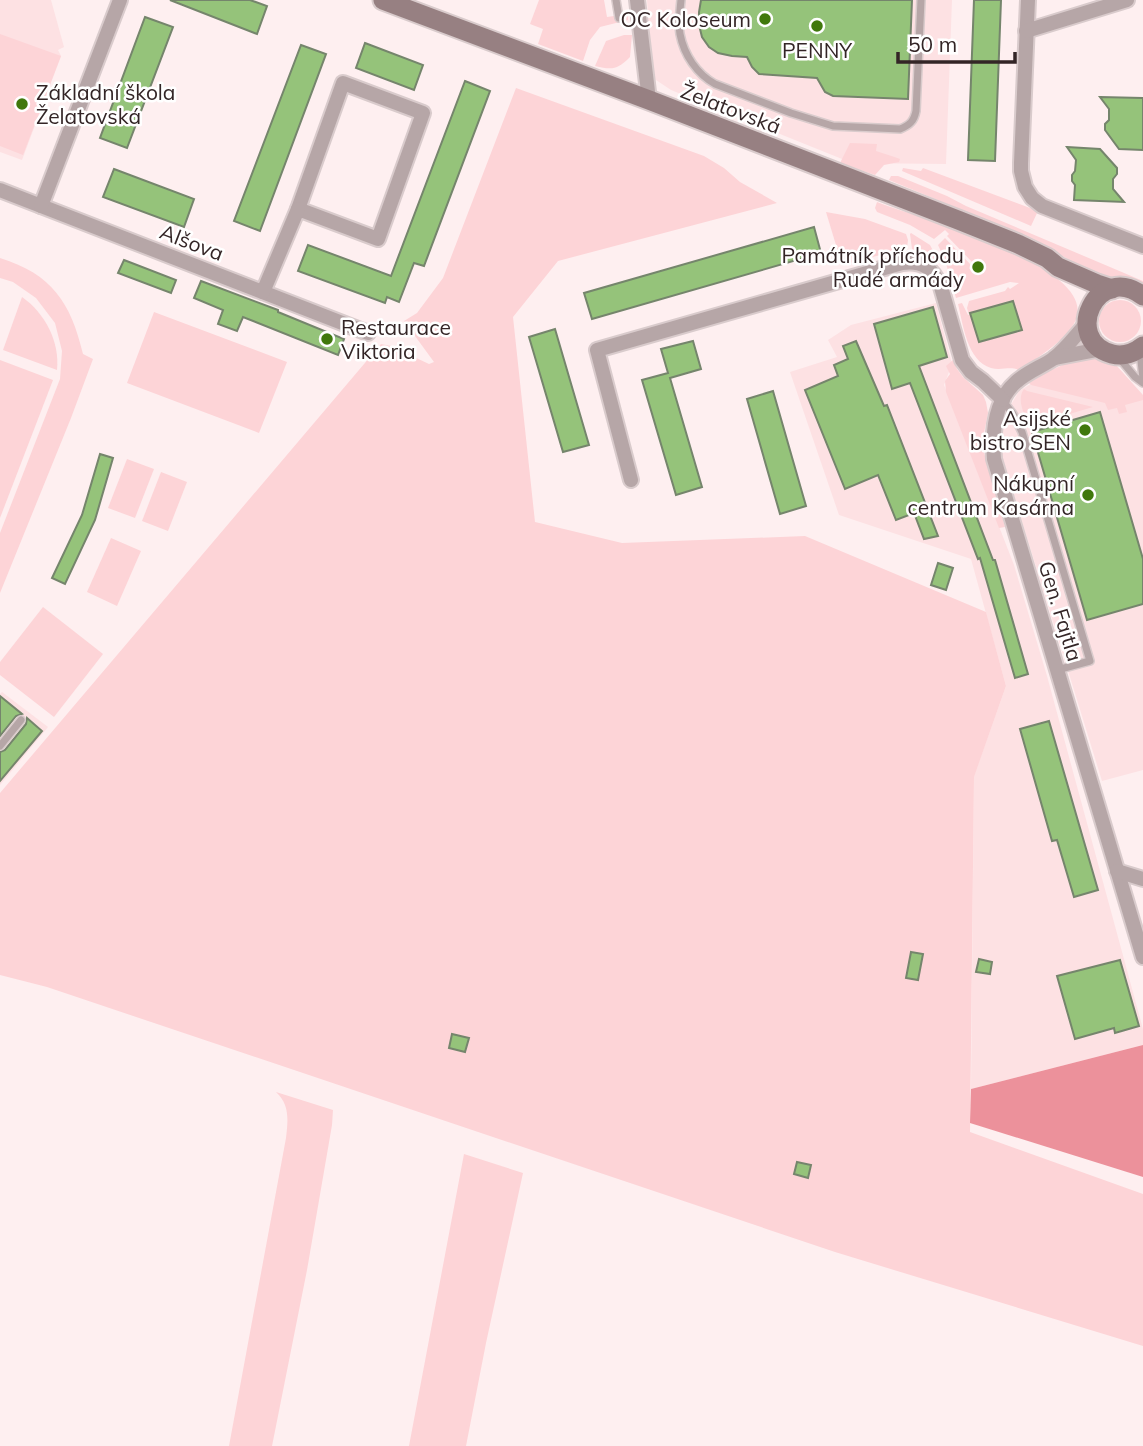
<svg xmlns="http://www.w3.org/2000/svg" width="1143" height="1446" font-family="Mulish,sans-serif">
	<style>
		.built { fill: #fde1e3 }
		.green { fill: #fdd4d7; fill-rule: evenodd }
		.forest { fill: #ec919b }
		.building { fill: #95c37a; stroke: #75856c; stroke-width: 2 }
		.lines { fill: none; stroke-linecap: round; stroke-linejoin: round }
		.service-casing { stroke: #d9cbcc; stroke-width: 10 }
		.minor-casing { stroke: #d9cbcc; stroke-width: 18 }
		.secondary-casing { stroke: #d9cbcc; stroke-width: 23 }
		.service { stroke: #b6a6a7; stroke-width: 7 }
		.minor { stroke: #b6a6a7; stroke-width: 14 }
		.secondary { stroke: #978082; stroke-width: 19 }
		.poi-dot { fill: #40780c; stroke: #fff; stroke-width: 2.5 }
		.labels { text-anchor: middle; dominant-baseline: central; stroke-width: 5; stroke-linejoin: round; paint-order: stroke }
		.poi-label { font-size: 21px; fill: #332526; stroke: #fff; text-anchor: end }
		.street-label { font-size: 21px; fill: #332526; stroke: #fff }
	</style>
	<rect width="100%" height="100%" fill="#feeff0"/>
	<g class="built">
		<polygon points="0,0 51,0 64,47 58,50 61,56 22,160 0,152"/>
		<polygon points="647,0 952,0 946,164 852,163 671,90 653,78"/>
		<polygon points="936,303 952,364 944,385 1014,565 1047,676 1143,1029 1143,1045 971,1089 974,776 1006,686 971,559 839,515 790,372 837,357 828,340 851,325"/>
		<polygon points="1057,368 1138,392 1143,396 1143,770 1102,781 1000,450 1005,415 1019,391"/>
		<polygon points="2,692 48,727 0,785 0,694"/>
	</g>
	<g class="green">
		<polygon points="539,0 604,0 607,17 628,14 628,20 600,27 590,40 583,61 538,44 543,29 530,24"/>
		<polygon points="0,34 61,56 23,155 0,146"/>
		<path d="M 624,35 L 632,35 L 630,57 C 617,70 612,70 595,66 L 606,41 Z"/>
		<polygon points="516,88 704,156 724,168 740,182 777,203 558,261 513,317 535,522 622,543 805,536 986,612 1006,686 974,777 970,1132 1143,1194 1143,1346 835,1252 47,987 0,975 0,793 381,344 391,346 429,364 434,362 404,321 417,313 443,278"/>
		<path d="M 850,143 L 877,144 L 876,151 C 884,154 893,156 900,159 L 899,162 L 884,165 L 875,175 L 840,163 Z"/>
		<polygon points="903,168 921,171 923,168 1038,211 1031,226 902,171"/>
		<polygon points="891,176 898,176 947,196 966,206 1143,281 1143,285 1129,279 1107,278 1086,269 1028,237 889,180"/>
		<path d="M 877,202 C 914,217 1090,263 1077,316 C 1072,337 1036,359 1019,370 C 1010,366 1001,371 991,368 C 967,361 963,324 958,304 L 962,303 L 968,315 L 969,315 L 967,308 L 969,301 L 1005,291 L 1008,287 L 1010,289 L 1019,283 L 1010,282 L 956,298 L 945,260 L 938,245 L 945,238 L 972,266 L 969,268 L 971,270 L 978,264 L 976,261 L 973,263 L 947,236 L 949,234 L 945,230 L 934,239 L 910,225 L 877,212 L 875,208 ZM 1013,301 L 1022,330 L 979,342 L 971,313 Z"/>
		<polygon points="826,212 865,219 906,234 908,240 907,248 842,265"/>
		<polygon points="911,233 930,245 939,262 924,253 912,249 910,234"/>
		<path d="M 0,258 C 52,274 71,303 83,354 L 93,359 L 71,418 L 0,593 L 0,533 L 60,379 L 62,351 L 55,323 L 36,298 L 13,282 L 0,278 Z"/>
		<path d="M 22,297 C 45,313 60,342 57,370 L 3,350 Z"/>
		<circle cx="1120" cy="321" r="21"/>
		<polygon points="154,312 287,362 259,433 127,383"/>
		<path d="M 1098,358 L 1116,365 L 1143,395 L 1143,400 L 1125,405 L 1127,412 L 1119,414 L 1117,408 L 1108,410 L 1105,403 L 1031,385 L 1029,383 C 1050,370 1073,357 1098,358 Z"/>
		<polygon points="0,360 53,380 0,518"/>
		<polygon points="953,360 957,369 963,377 983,395 986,402 988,413 983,438 983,449 1005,527 999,528 946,392 945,381 950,374 946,366"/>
		<path d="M 1024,389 L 1027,391 L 1093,407 L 1029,426 C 1025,415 1016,400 1024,389 Z"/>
		<polygon points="127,459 154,469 135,518 108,508"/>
		<polygon points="161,472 187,482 168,531 142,521"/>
		<polygon points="111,538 141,551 117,606 87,592"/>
		<polygon points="43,607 103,654 54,717 0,675 0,662"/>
		<path d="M 276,1092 L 333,1110 L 332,1125 L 307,1270 L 272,1446 L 229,1446 L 286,1138 C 288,1120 290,1105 276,1092 Z"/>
		<polygon points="464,1154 523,1173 486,1343 466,1446 409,1446"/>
	</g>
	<polygon class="forest" points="1143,1045 1143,1177 970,1123 971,1089"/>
	<g class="building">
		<polygon points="170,0 250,0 267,6 257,34"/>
		<polygon points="701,0 912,0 908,99 833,96 825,92 817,78 759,74 752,67 747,57 732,56 718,53 709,47 702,37 699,25 699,12"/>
		<polygon points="974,0 1001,0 995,161 968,160"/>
		<polygon points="145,17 173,27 127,148 100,138"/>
		<polygon points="365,43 423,65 414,90 356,68"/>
		<polygon points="301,45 326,54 260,231 234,221"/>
		<polygon points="465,81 490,91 424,266 414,263 399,302 387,297 385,303 298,271 308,245 391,276"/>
		<polygon points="1100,97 1143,98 1143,150 1119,149 1105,130 1105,124 1109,120 1109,109"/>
		<polygon points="1067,147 1100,149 1117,168 1117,174 1113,179 1113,189 1124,202 1074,200 1075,185 1072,181 1072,175 1075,171 1076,160"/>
		<polygon points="114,169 194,199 184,227 103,197"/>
		<polygon points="814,227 821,253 592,319 584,293"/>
		<polygon points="124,260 176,280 171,293 118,273"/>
		<polygon points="201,281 278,310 278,312 344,339 338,355 243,317 237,331 218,324 223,310 194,298"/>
		<polygon points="1013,301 1022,330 979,342 970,313"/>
		<polygon points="933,307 947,357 919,366 993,560 995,560 1028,674 1015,678 980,558 978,559 910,383 892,389 874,324"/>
		<polygon points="555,329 589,445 563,452 529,337"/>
		<polygon points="693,341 701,369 670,378 702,487 676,495 642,380 668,373 661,349"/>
		<polygon points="856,341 884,406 887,405 938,536 924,539 914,513 896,520 878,475 845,489 805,390 838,376 834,365 848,359 843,346"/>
		<polygon points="773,391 806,506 780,514 747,399"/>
		<polygon points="1100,412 1143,559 1143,604 1087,620 1032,432"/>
		<polygon points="100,454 113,458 95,520 65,584 52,578 82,515"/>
		<polygon points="938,563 953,568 946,590 931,585"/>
		<polygon points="0,696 22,714 16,716 0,736"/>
		<polygon points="27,718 42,731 0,781 0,752 5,750 26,724"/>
		<polygon points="1049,721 1098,890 1074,897 1057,840 1052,841 1020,729"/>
		<polygon points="911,952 923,954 918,980 906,978"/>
		<polygon points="979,959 992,962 990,974 976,972"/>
		<polygon points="1120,960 1139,1026 1115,1033 1114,1028 1075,1039 1057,976"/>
		<polygon points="452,1034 469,1038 465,1052 449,1048"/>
		<polygon points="797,1162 811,1165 808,1178 794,1174"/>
	</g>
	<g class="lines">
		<g class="service-casing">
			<g id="service">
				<polyline points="616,0 619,18"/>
				<path d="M 681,0 C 680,11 678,23 680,34 C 684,55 697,74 715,84 L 791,113 L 833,126 L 900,129 C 910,125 914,121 916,111 L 921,0"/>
				<polyline points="1141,351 1141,361 1143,378"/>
				<polyline points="1120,359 1135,377 1143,383"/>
				<polyline points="1003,401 1013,414 1022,432 1090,661 1057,670"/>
				<polyline points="0,746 21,720"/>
			</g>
		</g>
		<g class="minor-casing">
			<g id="minor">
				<polyline points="637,0 649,100"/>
				<polyline points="1028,0 1021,163 1021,171 1025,187 1032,198 1042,206 1143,246"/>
				<polyline points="1026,31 1127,0"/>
				<polygon points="343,83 423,113 378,239 298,209"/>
				<polyline points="0,190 368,333"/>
				<polyline points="41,206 120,0"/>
				<polyline points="263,292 298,209"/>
				<path d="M 1087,323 C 1076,335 1066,349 1053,359 C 1041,367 1027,372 1016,382 C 994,401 992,432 994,459 L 1143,957"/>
				<polyline points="1054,358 1101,349"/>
				<path d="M 631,480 L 597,350 L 902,263 C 923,260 932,268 941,287 L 962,360 L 971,372 L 983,381 L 1003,400"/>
				<polyline points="1117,871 1143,879"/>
			</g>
		</g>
		<g class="secondary-casing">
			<g id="secondary">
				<polyline points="383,0 649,100 958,220 1018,244 1047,258 1058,267 1097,284 1112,289"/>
				<path d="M 1143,296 C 1097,261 1061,340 1112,354 C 1123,357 1134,353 1143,346"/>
			</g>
		</g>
		<use href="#service" class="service"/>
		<use href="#minor" class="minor"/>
		<use href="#secondary" class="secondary"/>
	</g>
	<g class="poi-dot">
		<circle cx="765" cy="19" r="7"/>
		<circle cx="817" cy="26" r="7"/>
		<circle cx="22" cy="104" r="7"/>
		<circle cx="978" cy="267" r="7"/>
		<circle cx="327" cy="339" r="7"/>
		<circle cx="1085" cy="430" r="7"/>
		<circle cx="1088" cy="495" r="7"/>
	</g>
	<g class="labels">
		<g class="poi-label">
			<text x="751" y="19">OC Koloseum</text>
			<text x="817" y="50" text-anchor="middle">PENNY</text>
			<text x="36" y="92" text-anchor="start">Základní škola<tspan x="36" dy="24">Želatovská</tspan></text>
			<text x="964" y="255">Památník příchodu<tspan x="964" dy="24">Rudé armády</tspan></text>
			<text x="341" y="327" text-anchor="start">Restaurace<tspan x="341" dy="24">Viktoria</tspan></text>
			<text x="1071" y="418">Asijské<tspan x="1071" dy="24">bistro SEN</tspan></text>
			<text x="1074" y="483">Nákupní<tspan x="1074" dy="24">centrum Kasárna</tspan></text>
		</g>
		<g class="street-label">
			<text transform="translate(731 108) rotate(21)">Želatovská</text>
			<text transform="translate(192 242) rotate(21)">Alšova</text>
			<text transform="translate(1061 611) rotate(73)">Gen. Fajtla</text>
		</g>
	</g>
	<path d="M898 52v10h117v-10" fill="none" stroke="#332526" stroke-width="3.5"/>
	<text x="908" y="52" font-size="21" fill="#332526" stroke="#ffffff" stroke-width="5" paint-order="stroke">50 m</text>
</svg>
